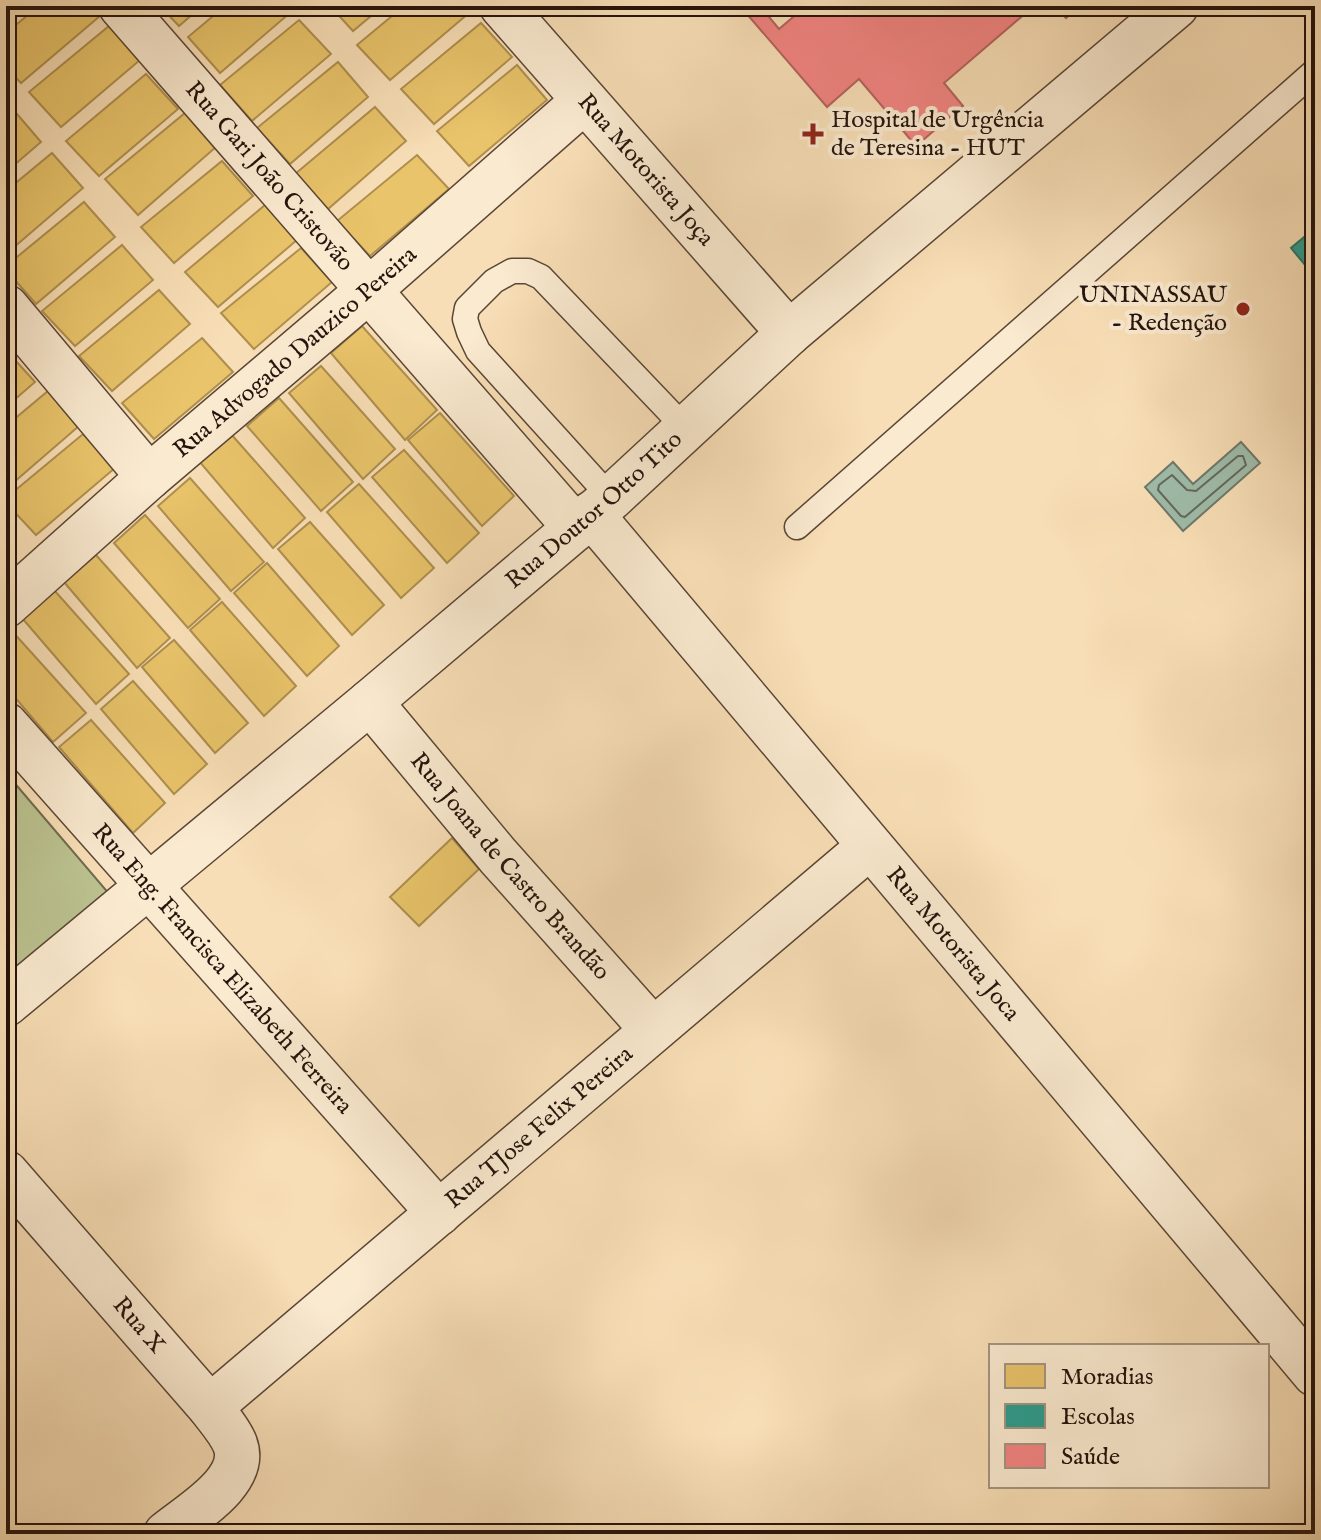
<svg xmlns="http://www.w3.org/2000/svg" width="1321" height="1540" font-family="'IM FELL English',serif">
	<style>
		.green { fill: #bbc290; stroke: #706a4e; stroke-width: 2 }
		.water { fill: #9ebcaa; stroke: #6e786b; stroke-width: 2 }
		.homes { fill: #e9c46a; stroke: #ae8f4e; stroke-width: 2 }
		.schools { fill: #2a9d8f; stroke: #287468; stroke-width: 2 }
		.health { fill: #f28482; stroke: #b4625f; stroke-width: 2 }
		.lines { fill: none; stroke-linecap: round; stroke-linejoin: round }
		.shore { stroke: #62685b; stroke-width: 2 }
		.lane-casing { stroke: #5a4636; stroke-width: 27 }
		.street-casing { stroke: #5a4636; stroke-width: 47 }
		.lane { stroke: #faead0; stroke-width: 24 }
		.street { stroke: #faead0; stroke-width: 44 }
		.poi-dot { fill: #8f2418; stroke: #faead0; stroke-width: 3 }
		.labels { text-anchor: middle; dominant-baseline: central; stroke-width: 8; stroke-linejoin: round; paint-order: stroke }
		.poi-label { font-size: 24px; fill: #25130c; stroke: #faead0; text-anchor: start }
		.street-label { font-size: 24px; fill: #25130c; stroke: #faead0 }
	</style>
	<rect width="100%" height="100%" fill="#f8deb6"/>
	<filter id="stains"><feTurbulence type="fractalNoise" baseFrequency=".0025" numOctaves="4"/><feColorMatrix values="0 0 0 0 .2 0 0 0 0 .09 0 0 0 0 .02 0 0 0 .5 -.17"/></filter>
	<radialGradient id="worn" r=".72"><stop offset=".6" stop-color="#630" stop-opacity="0"/><stop offset="1" stop-color="#630" stop-opacity=".3"/></radialGradient>
	<polygon class="green" points="6,773 117,903 6,993"/>
	<polygon class="water" points="1241,442 1260,463 1183,531 1145,487 1173,462 1193,484"/>
	<g class="homes">
		<polygon points="39,6 90,6 100,16 21,83 6,67 6,33"/>
		<polygon points="160,6 202,6 179,26"/>
		<polygon points="225,6 298,6 220,73 188,37"/>
		<polygon points="330,6 383,6 353,31"/>
		<polygon points="404,6 462,6 469,13 390,80 357,45"/>
		<polygon points="299,20 331,54 252,121 220,85"/>
		<polygon points="481,23 512,57 434,124 401,89"/>
		<polygon points="109,26 140,60 61,127 29,92"/>
		<polygon points="338,62 368,97 290,164 257,128"/>
		<polygon points="517,65 547,100 469,166 437,131"/>
		<polygon points="146,74 178,109 99,176 66,141"/>
		<polygon points="11,107 41,142 6,172 6,110"/>
		<polygon points="375,107 406,141 328,209 295,174"/>
		<polygon points="185,113 216,147 138,215 105,179"/>
		<polygon points="52,153 83,188 6,254 6,191"/>
		<polygon points="417,155 449,189 370,256 337,221"/>
		<polygon points="222,161 253,196 174,263 141,227"/>
		<polygon points="84,202 115,237 36,304 6,270 6,266"/>
		<polygon points="265,205 297,240 218,307 185,272"/>
		<polygon points="122,245 153,280 75,346 42,311"/>
		<polygon points="301,248 332,282 254,349 221,313"/>
		<polygon points="159,290 190,324 112,391 79,356"/>
		<polygon points="362,326 437,410 405,440 331,353"/>
		<polygon points="202,338 233,372 154,439 122,403"/>
		<polygon points="6,350 35,382 6,407"/>
		<polygon points="321,366 395,449 363,479 289,393"/>
		<polygon points="48,391 79,426 6,489 6,426"/>
		<polygon points="279,398 353,482 321,511 247,426"/>
		<polygon points="440,413 514,496 482,526 408,440"/>
		<polygon points="83,434 115,468 36,535 6,503 6,498"/>
		<polygon points="231,434 305,518 273,548 199,461"/>
		<polygon points="404,450 479,533 447,563 372,477"/>
		<polygon points="190,478 264,562 231,591 158,506"/>
		<polygon points="359,484 434,568 401,598 327,512"/>
		<polygon points="145,515 220,599 188,628 114,543"/>
		<polygon points="310,522 384,605 352,635 278,549"/>
		<polygon points="96,555 170,638 137,668 64,582"/>
		<polygon points="267,563 339,646 307,676 234,593"/>
		<polygon points="54,590 129,674 96,704 22,618"/>
		<polygon points="222,602 296,686 264,716 190,630"/>
		<polygon points="11,630 86,713 53,742 6,687 6,634"/>
		<polygon points="174,640 248,723 215,753 142,667"/>
		<polygon points="133,681 207,764 174,794 101,709"/>
		<polygon points="91,720 165,803 133,833 59,747"/>
		<polygon points="452,838 479,869 419,926 390,897"/>
	</g>
	<polygon class="schools" points="1315,228 1315,277 1291,248"/>
	<g class="health">
		<polygon points="740,6 760,6 779,29 806,6 1034,6 944,83 963,106 916,146 859,79 827,107"/>
		<polygon points="1055,6 1080,6 1066,18"/>
	</g>
	<g class="lines">
		<polygon class="shore" points="1238,456 1243,456 1246,465 1185,517 1181,516 1158,490 1159,485 1172,475 1187,490 1196,491"/>
		<g class="lane-casing">
			<g id="lane">
				<polyline points="611,498 478,351 469,332 465,319 467,308 494,281 512,271 528,271 541,277 686,429"/>
				<polyline points="797,527 1315,71"/>
			</g>
		</g>
		<g class="street-casing">
			<g id="street">
				<path id="s1" d="M 121,6 L 576,528"/>
				<path id="s2" d="M 502,6 L 789,333"/>
				<polyline points="6,307 149,477"/>
				<path id="s3" d="M 591,514 L 1315,1374"/>
				<path id="s4" d="M 6,605 L 149,477 L 369,290 L 584,101"/>
				<path id="s5" d="M 370,702 L 498,856 L 653,1030"/>
				<path id="s6" d="M 6,725 L 439,1213"/>
				<path id="s7" d="M 6,1004 L 370,702 L 611,498 L 789,333 L 1176,6"/>
				<path id="s8" d="M 6,1173 L 210,1407 C 218,1418 230,1431 235,1444 C 249,1481 190,1514 166,1534"/>
				<path id="s9" d="M 210,1407 L 869,847"/>
			</g>
		</g>
		<use href="#lane" class="lane"/>
		<use href="#street" class="street"/>
	</g>
	<g class="poi-dot">
		<path d="M809 122h8v8h8v8h-8v8h-8v-8h-8v-8h8z"/>
		<circle cx="1243" cy="309" r="8"/>
	</g>
	<g class="labels">
		<g class="poi-label">
			<text x="831" y="120">Hospital de Urgência<tspan x="831" dy="28">de Teresina - HUT</tspan></text>
			<text x="1227" y="295" text-anchor="end">UNINASSAU<tspan x="1227" dy="28">- Redenção</tspan></text>
		</g>
		<g class="street-label">
			<text stroke="none"><textPath href="#s2" startOffset="218">Rua Motorista Joça</textPath></text>
			<text stroke="none"><textPath href="#s1" startOffset="226">Rua Gari João Cristovão</textPath></text>
			<text stroke="none"><textPath href="#s4" startOffset="384">Rua Advogado Dauzico Pereira</textPath></text>
			<text stroke="none"><textPath href="#s7" startOffset="768">Rua Doutor Otto Tito</textPath></text>
			<text stroke="none"><textPath href="#s5" startOffset="216">Rua Joana de Castro Brandão</textPath></text>
			<text stroke="none"><textPath href="#s3" startOffset="562">Rua Motorista Joca</textPath></text>
			<text stroke="none"><textPath href="#s6" startOffset="326">Rua Eng. Francisca Elizabeth Ferreira</textPath></text>
			<text stroke="none"><textPath href="#s9" startOffset="432">Rua TJose Felix Pereira</textPath></text>
			<text stroke="none"><textPath href="#s8" startOffset="202">Rua X</textPath></text>
		</g>
	</g>
	<rect width="1321" height="1540" fill="none" stroke="#f8deb6" stroke-width="32"/>
	<rect x="8" y="8" width="1305" height="1524" fill="none" stroke="#25130c" stroke-width="4"/>
	<rect x="16" y="16" width="1289" height="1508" fill="none" stroke="#25130c" stroke-width="2"/>
	<rect x="989" y="1344" width="280" height="144" fill="#faead0" stroke="#a59482" stroke-width="2"/>
	<rect x="1005" y="1364" width="40" height="24" fill="#e9c46a" stroke="#a59482" stroke-width="2"/>
	<text x="1061" y="1384" font-size="24" fill="#25130c">Moradias</text>
	<rect x="1005" y="1404" width="40" height="24" fill="#2a9d8f" stroke="#a59482" stroke-width="2"/>
	<text x="1061" y="1424" font-size="24" fill="#25130c">Escolas</text>
	<rect x="1005" y="1444" width="40" height="24" fill="#f28482" stroke="#a59482" stroke-width="2"/>
	<text x="1061" y="1464" font-size="24" fill="#25130c">Saúde</text>
	<rect width="100%" height="100%" filter="url(#stains)"/>
	<rect width="100%" height="100%" fill="url(#worn)"/>
</svg>
